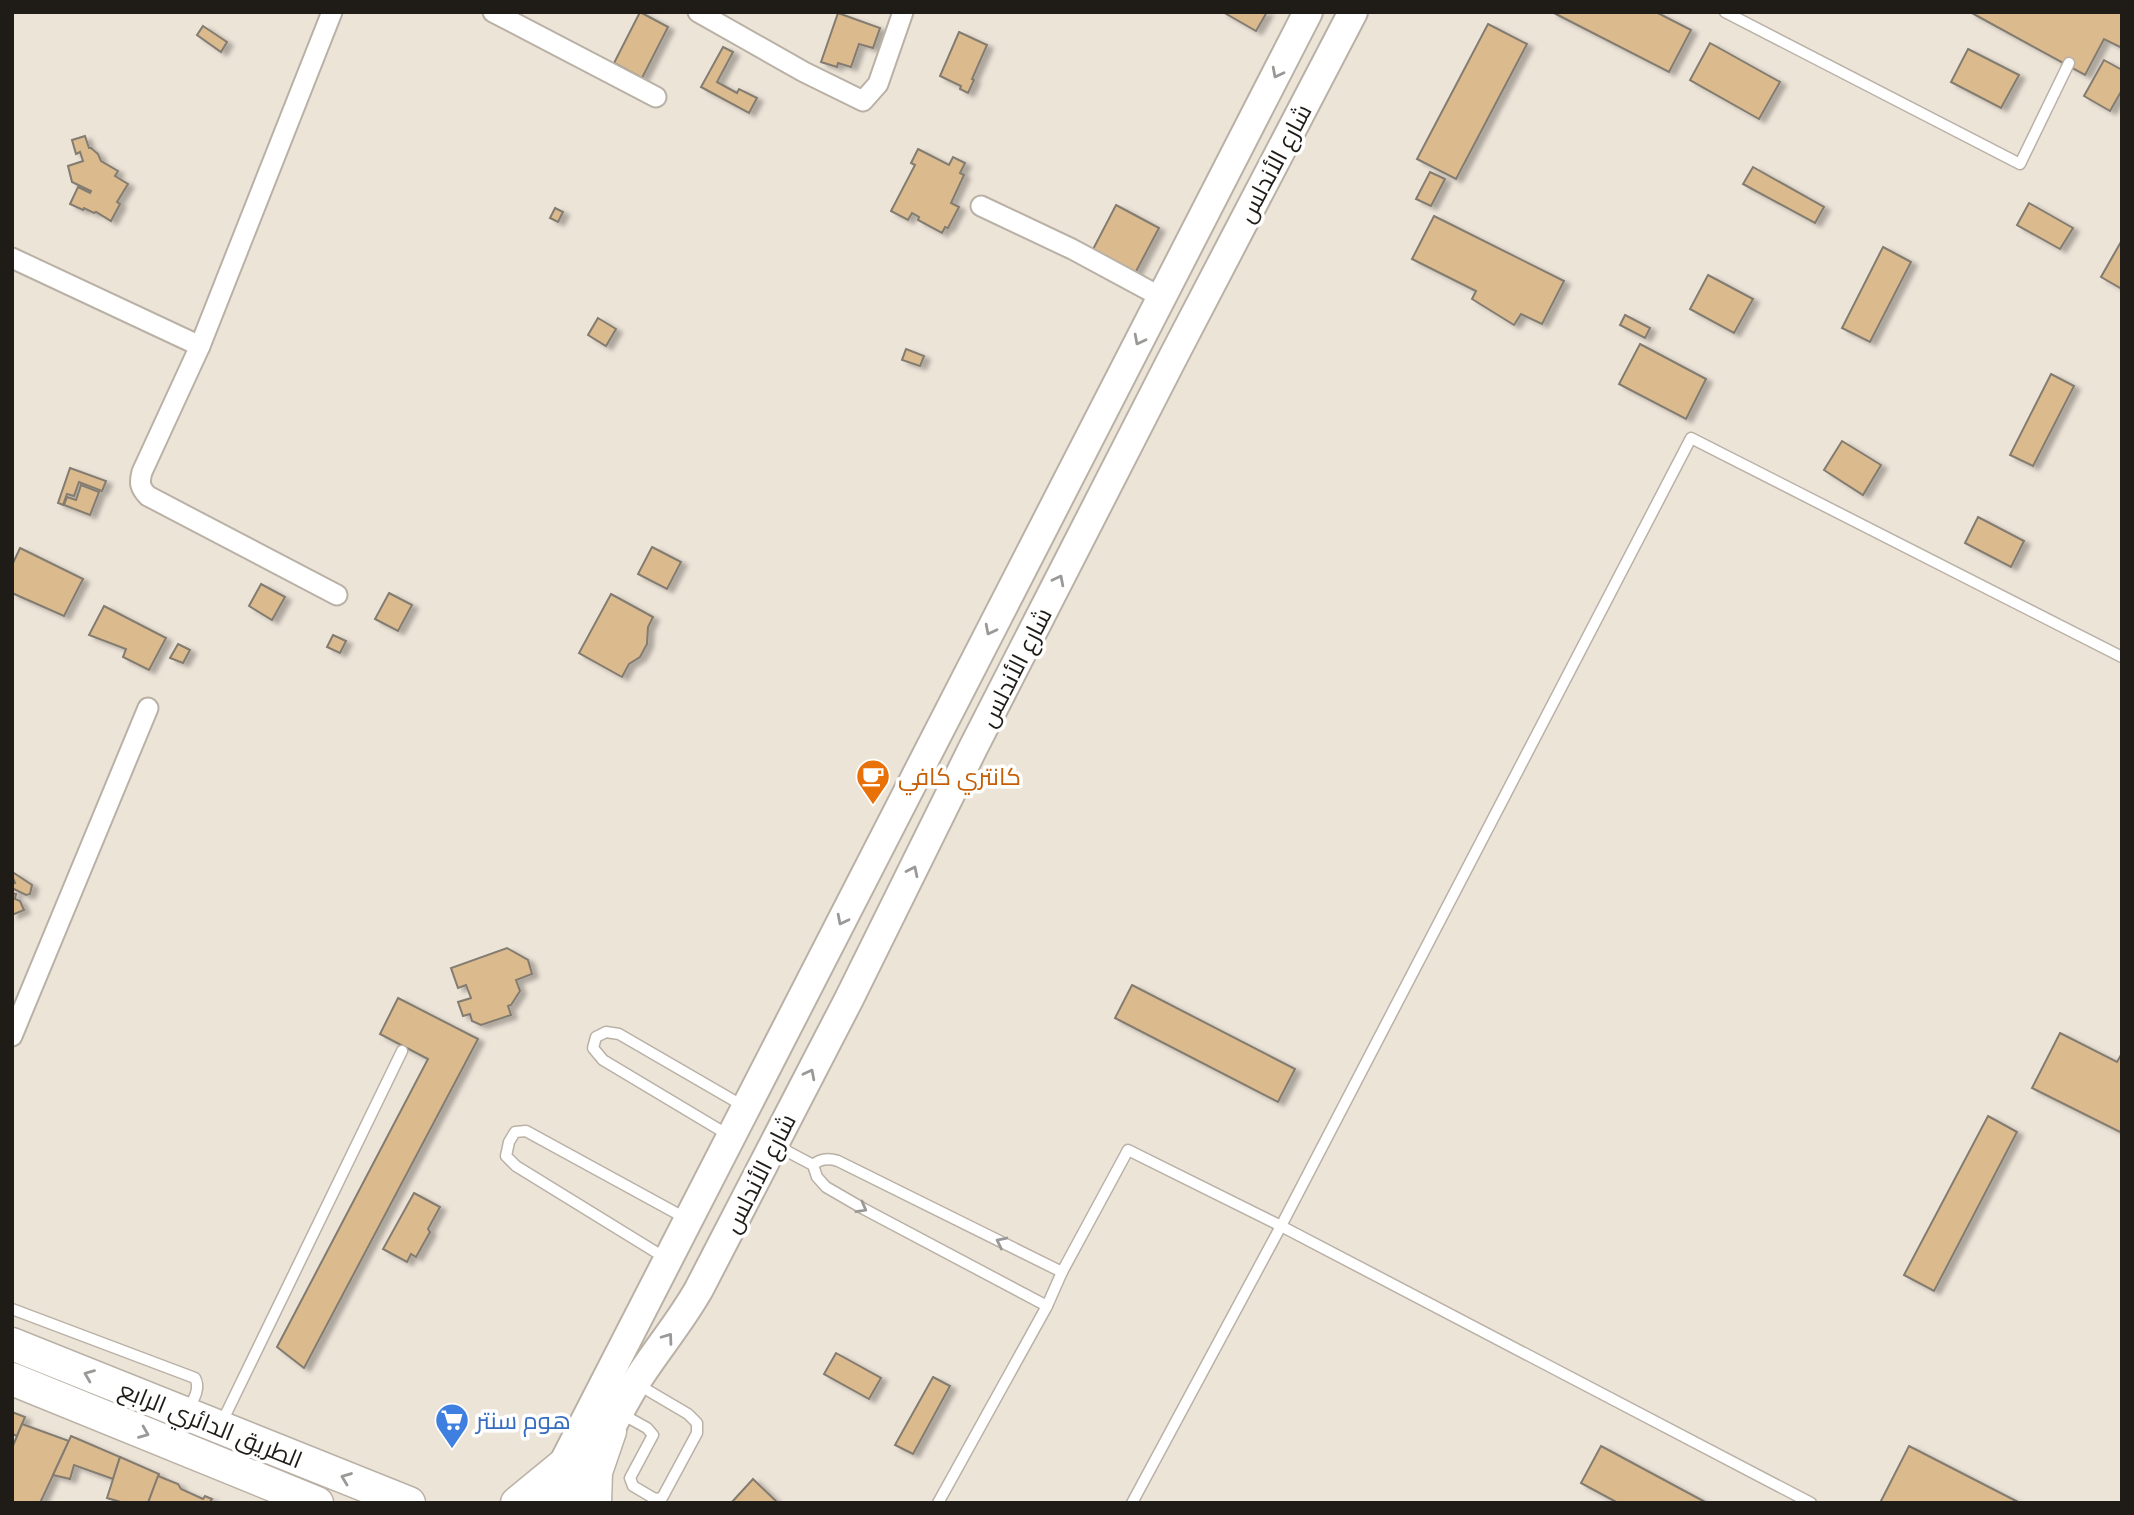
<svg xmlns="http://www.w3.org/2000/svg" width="2134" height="1515" font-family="'IBM Plex Sans',Cairo,sans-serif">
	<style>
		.building { fill: #dbba8e; stroke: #837b70; stroke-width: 2; filter: url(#shadow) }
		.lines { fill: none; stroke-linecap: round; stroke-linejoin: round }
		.lane-casing { stroke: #bab1a6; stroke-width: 13 }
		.street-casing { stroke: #bab1a6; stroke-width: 23 }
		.secondary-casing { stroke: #bab1a6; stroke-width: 32 }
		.primary-casing { stroke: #bab1a6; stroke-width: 35 }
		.lane { stroke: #fff; stroke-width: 10 }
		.street { stroke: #fff; stroke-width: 19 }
		.secondary { stroke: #fff; stroke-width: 28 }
		.primary { stroke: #fff; stroke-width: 32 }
		.oneway { stroke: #9a9997 }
		.labels { text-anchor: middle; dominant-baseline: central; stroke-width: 7; stroke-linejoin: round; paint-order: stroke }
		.street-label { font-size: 24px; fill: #1f1c18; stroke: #fff }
		.food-label { font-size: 24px; fill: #c56008; stroke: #fff; text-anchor: start }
		.shop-label { font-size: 24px; fill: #366cbe; stroke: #fff; text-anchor: start }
	</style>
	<defs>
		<filter id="shadow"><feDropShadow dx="6" dy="3.5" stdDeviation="2" flood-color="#0004"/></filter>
	</defs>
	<rect width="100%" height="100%" fill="#ede4d8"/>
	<g class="building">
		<polygon points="640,12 668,27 642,78 614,63"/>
		<polygon points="1223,12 1267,12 1256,31"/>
		<polygon points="1552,12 1656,12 1691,30 1669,72"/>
		<polygon points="1970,12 2122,12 2122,48 2104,39 2085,75"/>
		<polygon points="838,13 880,28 873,48 859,44 851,67 838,63 837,67 821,62"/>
		<polygon points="1488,24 1527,44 1456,179 1417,159"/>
		<polygon points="203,26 227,42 221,52 197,35"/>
		<polygon points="959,32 987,45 972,79 974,80 968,93 960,89 961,86 940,76"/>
		<polygon points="1710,43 1780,82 1759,119 1690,80"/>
		<polygon points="723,47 733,52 717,82 737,93 739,89 757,98 749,113 701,87"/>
		<polygon points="1968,49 2019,75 2001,108 1951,82"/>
		<polygon points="2104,60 2122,70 2122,90 2110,111 2084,96"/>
		<polygon points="85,136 89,148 91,148 98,154 101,161 118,171 115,176 128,184 117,202 120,204 111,221 96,212 94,213 84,208 83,210 70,204 78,187 90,193 91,191 72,182 68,166 83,161 80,152 76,154 72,140"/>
		<polygon points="918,149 949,165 953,157 965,163 960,173 964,175 951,203 959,207 948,228 945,227 942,233 918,220 919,217 912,213 908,220 891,211 915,165 911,163"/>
		<polygon points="1753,167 1824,207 1815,223 1743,184"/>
		<polygon points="1430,172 1445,179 1431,206 1416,199"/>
		<polygon points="2029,203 2073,228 2060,249 2017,225"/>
		<polygon points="1116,205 1159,228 1133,277 1090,255"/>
		<polygon points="555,208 563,212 558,222 550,218"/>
		<polygon points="1434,216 1564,281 1542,324 1521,314 1514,325 1472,299 1476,291 1412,259"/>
		<polygon points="2122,240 2122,289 2101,277"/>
		<polygon points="1883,247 1911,262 1870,342 1842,328"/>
		<polygon points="1708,275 1753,299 1734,333 1690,309"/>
		<polygon points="1625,315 1650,328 1645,338 1620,325"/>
		<polygon points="598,318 616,329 606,346 588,335"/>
		<polygon points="1640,344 1706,379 1686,419 1619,384"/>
		<polygon points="906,349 924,356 920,366 902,360"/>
		<polygon points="2051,374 2074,386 2033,466 2010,455"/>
		<polygon points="1842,441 1881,465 1863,495 1824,470"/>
		<polygon points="70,468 106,481 102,491 79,482 74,496 67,494 63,505 58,503"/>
		<polygon points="81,485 99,492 90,515 64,505 67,497 76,500"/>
		<polygon points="1978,517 2024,541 2011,567 1965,543"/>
		<polygon points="652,547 681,562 667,589 638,574"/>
		<polygon points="20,548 83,579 64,616 12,593 12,565"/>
		<polygon points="261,584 285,597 272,620 249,606"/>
		<polygon points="389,593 412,605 398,631 375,619"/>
		<polygon points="611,594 653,617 648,627 647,644 640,657 629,664 622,677 579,653"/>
		<polygon points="104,606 166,638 149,670 123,657 126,649 89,635"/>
		<polygon points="333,635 346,641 340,653 327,647"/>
		<polygon points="178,644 190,650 183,663 170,658"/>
		<polygon points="14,873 32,885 30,894 26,895 14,889 12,892 12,884 15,883 12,876"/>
		<polygon points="12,893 16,894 15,899 20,901 24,910 12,915"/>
		<polygon points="507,948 528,960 532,974 516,980 520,991 511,1005 508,1006 511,1015 481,1025 472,1021 470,1014 463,1016 458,1002 471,998 466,985 458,988 451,968"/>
		<polygon points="1132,985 1295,1069 1278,1102 1115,1018"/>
		<polygon points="398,998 478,1039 304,1368 277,1347 428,1059 380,1034"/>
		<polygon points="2060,1033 2117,1062 2122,1053 2122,1133 2032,1088"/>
		<polygon points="1988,1116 2017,1132 1934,1291 1904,1275"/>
		<polygon points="414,1193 440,1207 428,1229 430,1232 416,1257 411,1254 407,1262 383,1249"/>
		<polygon points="836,1353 881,1378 869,1399 824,1374"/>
		<polygon points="933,1377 950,1386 913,1454 895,1445"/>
		<polygon points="12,1412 25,1417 17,1436 12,1434"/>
		<polygon points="22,1424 69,1441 40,1503 12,1503 12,1448"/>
		<polygon points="71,1436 120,1457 113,1479 74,1465 70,1479 53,1475"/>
		<polygon points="1601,1446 1707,1503 1618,1503 1581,1483"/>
		<polygon points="1909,1446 2020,1503 1884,1503 1881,1501"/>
		<polygon points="120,1457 159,1474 148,1503 124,1503 107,1498"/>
		<polygon points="158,1476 178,1484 181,1489 203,1499 205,1496 212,1499 210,1502 213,1503 148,1503"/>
		<polygon points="753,1479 778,1503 731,1503"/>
	</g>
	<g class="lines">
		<g class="lane-casing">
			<g id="lane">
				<polyline points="1725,12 2020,164 2069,63"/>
				<polyline points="730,1136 603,1060 593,1048 596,1037 606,1032 619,1034 745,1107"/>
				<polyline points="777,1146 813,1165 817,1177 826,1187 864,1209 1047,1306"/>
				<path d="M 813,1165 C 821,1158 829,1158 838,1161 L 1062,1272"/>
				<polyline points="667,1259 516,1166 506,1156 509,1142 515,1132 526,1131 687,1219"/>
				<path d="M 12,1309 L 195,1378 C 201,1389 193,1400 188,1410"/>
				<polyline points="620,1413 647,1428 653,1435 630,1478 633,1486 655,1499 662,1498 697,1433 697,1423 688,1414 637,1384"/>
				<polyline points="221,1424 402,1051"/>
				<polyline points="938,1503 1047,1306 1062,1272 1128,1150 1281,1226 1811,1503"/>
				<polyline points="1132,1503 1281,1226 1691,438 2122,657"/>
			</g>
		</g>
		<g class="street-casing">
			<g id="street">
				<path d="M 332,12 L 200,346 L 142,472 C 139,483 140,488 148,496 L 337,595"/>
				<polyline points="493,12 656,97"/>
				<polyline points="698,12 804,72 863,101 878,84 903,12"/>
				<polyline points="981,206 1072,249 1161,297"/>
				<polyline points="12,258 200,346"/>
				<polyline points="12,1036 148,708"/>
			</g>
		</g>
		<g class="secondary-casing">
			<g id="secondary">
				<polyline points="543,1503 1308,12"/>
				<path d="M 572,1503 C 593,1461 614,1419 638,1379 C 658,1348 681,1321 699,1289 L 849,999 L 972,750 L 1171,361 L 1353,12"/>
			</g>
		</g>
		<g class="primary-casing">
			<g id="primary">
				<polyline points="12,1344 409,1503"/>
				<polyline points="12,1379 317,1503"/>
				<polyline points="517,1503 562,1466"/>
				<polyline points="595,1503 596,1472 610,1431"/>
			</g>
		</g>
		<use href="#lane" class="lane"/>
		<use href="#street" class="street"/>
		<use href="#secondary" class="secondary"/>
		<use href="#primary" class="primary"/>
	</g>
	<defs><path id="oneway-chevron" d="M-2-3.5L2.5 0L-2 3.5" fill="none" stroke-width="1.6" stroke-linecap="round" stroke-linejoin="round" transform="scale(1.75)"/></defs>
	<g class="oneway">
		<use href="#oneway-chevron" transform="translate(1277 73) rotate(117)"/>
		<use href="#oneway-chevron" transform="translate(1139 340) rotate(117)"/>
		<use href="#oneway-chevron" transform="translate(1059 580) rotate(-63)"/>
		<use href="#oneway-chevron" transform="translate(990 630) rotate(117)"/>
		<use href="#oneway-chevron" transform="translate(913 871) rotate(-64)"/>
		<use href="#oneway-chevron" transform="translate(842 920) rotate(117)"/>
		<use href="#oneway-chevron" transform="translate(810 1074) rotate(-63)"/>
		<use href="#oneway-chevron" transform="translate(862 1208) rotate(29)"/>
		<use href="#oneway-chevron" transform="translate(1001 1242) rotate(-154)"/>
		<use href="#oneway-chevron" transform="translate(668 1338) rotate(-54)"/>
		<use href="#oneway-chevron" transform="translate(89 1375) rotate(-158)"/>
		<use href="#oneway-chevron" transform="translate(144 1433) rotate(22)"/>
		<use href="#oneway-chevron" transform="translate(346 1478) rotate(-159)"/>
	</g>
	<defs>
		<g id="cafe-pin" transform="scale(1.75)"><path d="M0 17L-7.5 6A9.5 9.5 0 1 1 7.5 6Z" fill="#e8710a" stroke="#fff"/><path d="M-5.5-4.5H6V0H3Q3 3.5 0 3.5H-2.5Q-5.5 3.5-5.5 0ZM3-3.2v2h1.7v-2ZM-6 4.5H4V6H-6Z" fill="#fff"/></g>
		<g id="supermarket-pin" transform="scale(1.75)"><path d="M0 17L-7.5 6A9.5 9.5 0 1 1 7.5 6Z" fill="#3f7fe0" stroke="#fff"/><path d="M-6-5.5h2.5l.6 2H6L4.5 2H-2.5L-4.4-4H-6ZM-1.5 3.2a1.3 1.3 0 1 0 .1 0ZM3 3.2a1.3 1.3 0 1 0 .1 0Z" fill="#fff"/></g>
	</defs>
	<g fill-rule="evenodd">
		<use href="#cafe-pin" x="873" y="776"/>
		<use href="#supermarket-pin" x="452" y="1420"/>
	</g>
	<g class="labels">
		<g class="street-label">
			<text transform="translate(1274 163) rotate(-62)">شارع الأندلس</text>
			<text transform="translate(1015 667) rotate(-63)">شارع الأندلس</text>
			<text transform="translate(759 1173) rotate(-63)">شارع الأندلس</text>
			<text transform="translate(211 1424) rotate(22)">الطريق الدائري الرابع</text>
		</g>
		<g class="food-label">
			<text x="898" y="776">كانتري كافي</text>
		</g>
		<g class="shop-label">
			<text x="476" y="1420">هوم سنتر</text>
		</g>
	</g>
	<rect width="2134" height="1515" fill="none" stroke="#1f1c18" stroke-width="28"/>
</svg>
